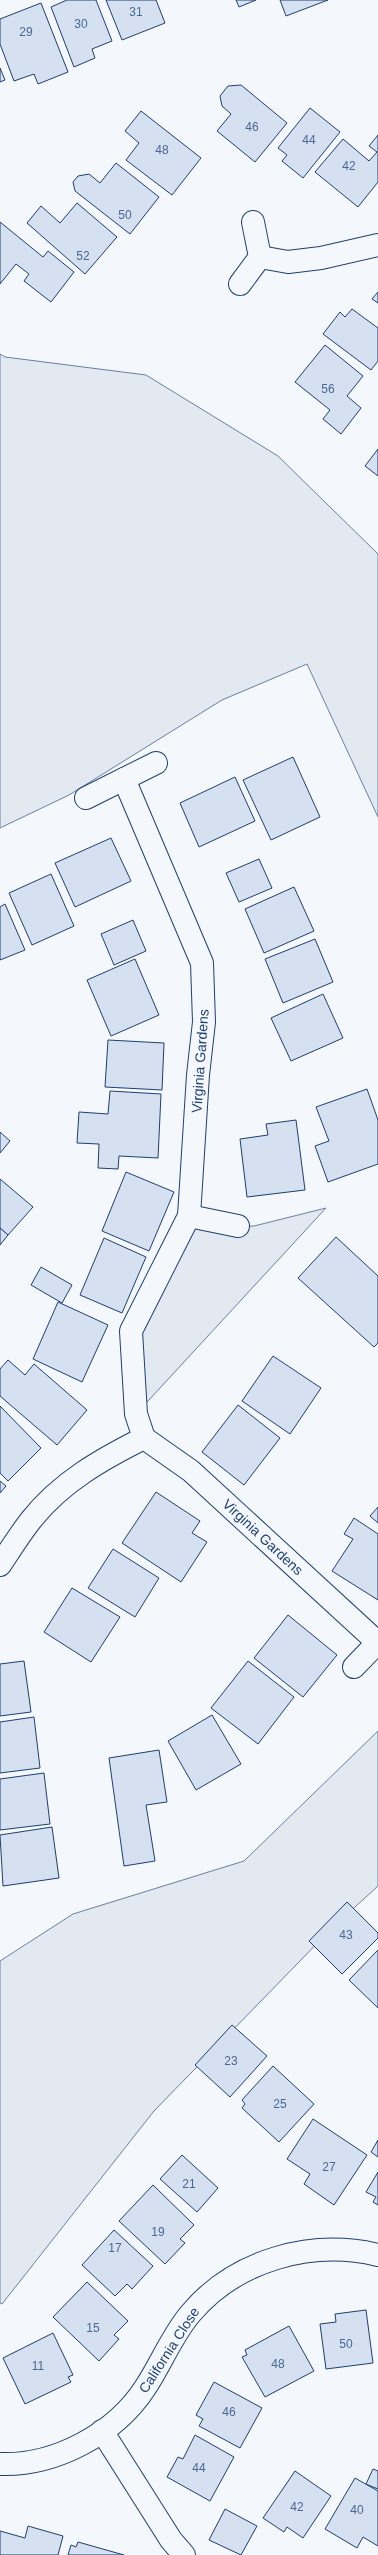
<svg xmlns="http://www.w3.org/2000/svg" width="378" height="2555" font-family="Arial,sans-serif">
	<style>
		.green { fill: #e3e9f0; stroke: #687fa3 }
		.building { fill: #d5e0f0; stroke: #1d3f73 }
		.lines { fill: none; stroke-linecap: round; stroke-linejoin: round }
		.minor-casing { stroke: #1d3f73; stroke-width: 24 }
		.minor { stroke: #f4f7fb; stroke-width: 22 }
		.labels { text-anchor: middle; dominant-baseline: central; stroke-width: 3; stroke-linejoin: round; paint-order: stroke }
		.number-label { font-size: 12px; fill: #4b6792 }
		.street-label { font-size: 14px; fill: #1d3f73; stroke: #f4f7fb }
	</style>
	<rect width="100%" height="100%" fill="#f4f7fb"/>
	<g class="green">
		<polygon points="0,354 5,357 146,375 278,456 378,554 378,817 307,664 222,700 69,795 0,828"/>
		<polygon points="326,1208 136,1414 125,1335 189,1216 238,1226 254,1226"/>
		<polygon points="378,1731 378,1886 332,1928 154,2111 2,2304 0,2303 0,1961 73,1914 244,1861"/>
	</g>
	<g class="building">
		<polygon points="67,0 96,0 112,41 92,49 95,58 74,67 51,7"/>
		<polygon points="106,0 156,0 165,23 122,40"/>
		<polygon points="236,0 256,0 239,7"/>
		<polygon points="280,0 328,0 286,16"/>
		<polygon points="41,3 68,72 38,84 34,74 14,81 0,44 0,19"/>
		<polygon points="0,68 5,80 0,82"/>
		<polygon points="241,85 287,123 255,162 217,131 231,114 222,106 220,96 228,86"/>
		<polygon points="310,108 340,132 303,178 282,161 287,155 278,148"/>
		<polygon points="141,111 201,158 172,195 126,160 139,143 125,131"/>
		<polygon points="378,135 378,182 358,207 315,172 343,139 369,161 377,152 369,146"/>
		<polygon points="116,163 159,197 130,234 75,191 73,182 78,176 89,174 100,183"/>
		<polygon points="77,203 117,237 85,274 27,223 41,206 60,223"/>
		<polygon points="0,222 43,257 48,251 74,272 51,302 24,281 29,274 16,264 0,284"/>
		<polygon points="378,292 378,303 372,299"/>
		<polygon points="352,309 378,328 378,361 371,370 323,334 340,312 345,317"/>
		<polygon points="325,345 363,376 347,396 361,408 341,434 323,419 330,410 295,382"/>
		<polygon points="378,449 378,476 365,466"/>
		<polygon points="293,757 320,817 271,840 243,780"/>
		<polygon points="235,777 255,821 199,847 180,803"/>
		<polygon points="111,838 131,881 75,907 55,863"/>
		<polygon points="259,859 272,888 239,902 226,873"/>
		<polygon points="51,874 74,926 32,945 9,893"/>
		<polygon points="294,887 314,931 264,953 245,909"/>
		<polygon points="5,904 25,950 0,960 0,907"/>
		<polygon points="133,920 146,951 114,965 101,934"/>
		<polygon points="315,939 333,982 283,1003 265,959"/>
		<polygon points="135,959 159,1015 111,1036 87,980"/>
		<polygon points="323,994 343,1038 291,1061 271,1018"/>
		<polygon points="108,1040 164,1043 162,1090 105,1087"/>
		<polygon points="367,1089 378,1120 378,1164 328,1182 315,1146 329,1141 316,1107"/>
		<polygon points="110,1091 161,1094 158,1158 119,1156 118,1169 98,1168 99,1144 77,1143 79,1112 108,1114"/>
		<polygon points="296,1120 305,1190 247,1197 240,1139 268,1135 266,1124"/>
		<polygon points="0,1132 10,1141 0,1153"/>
		<polygon points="126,1172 174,1192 149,1251 102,1231"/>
		<polygon points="0,1179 33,1207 8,1235 0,1228"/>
		<polygon points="0,1228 8,1235 0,1245"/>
		<polygon points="336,1237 378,1276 378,1343 374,1347 298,1278"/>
		<polygon points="104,1238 146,1257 122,1313 80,1295"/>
		<polygon points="41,1267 72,1285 62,1303 31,1285"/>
		<polygon points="58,1302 108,1325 82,1382 33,1359"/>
		<polygon points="273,1356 321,1388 290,1434 242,1401"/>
		<polygon points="8,1360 25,1375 34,1364 87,1410 57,1445 0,1396 0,1369"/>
		<polygon points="238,1405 280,1438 244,1485 202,1452"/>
		<polygon points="0,1406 41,1448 8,1481 0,1473"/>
		<polygon points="0,1481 6,1486 0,1493"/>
		<polygon points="156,1492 200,1521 192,1533 207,1542 181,1582 122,1543"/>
		<polygon points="378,1507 378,1523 370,1516"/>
		<polygon points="354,1518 378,1534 378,1600 332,1571 353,1539 344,1534"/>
		<polygon points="113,1549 159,1578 135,1617 88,1588"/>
		<polygon points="72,1588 120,1617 91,1662 44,1632"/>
		<polygon points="288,1615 337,1655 303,1697 254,1658"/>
		<polygon points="24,1661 31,1712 0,1716 0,1664"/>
		<polygon points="248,1661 294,1697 258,1744 211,1708"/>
		<polygon points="212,1715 241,1764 196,1790 168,1741"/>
		<polygon points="34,1717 40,1768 0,1773 0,1722"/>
		<polygon points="159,1750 167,1802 146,1805 155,1861 124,1866 109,1758"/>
		<polygon points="44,1773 50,1824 0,1830 0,1779"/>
		<polygon points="52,1827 59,1878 3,1886 0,1835"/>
		<polygon points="347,1902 378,1933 378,1938 342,1974 309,1941"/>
		<polygon points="378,1950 378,2008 349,1980"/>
		<polygon points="232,2025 267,2056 230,2097 195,2065"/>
		<polygon points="273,2066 314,2104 279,2142 242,2108 245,2104 242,2100"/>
		<polygon points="313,2119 367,2155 334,2205 304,2184 310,2174 287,2159"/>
		<polygon points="378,2140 378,2157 371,2152"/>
		<polygon points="182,2155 218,2188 197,2212 160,2179"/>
		<polygon points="378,2172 378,2205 373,2202 376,2197 366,2192"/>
		<polygon points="153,2185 194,2225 180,2239 185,2243 165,2264 119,2221"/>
		<polygon points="114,2230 153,2266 132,2289 127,2284 115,2296 82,2265"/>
		<polygon points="87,2282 128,2321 114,2335 119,2339 99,2361 53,2317"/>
		<polygon points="366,2310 373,2363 326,2369 320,2324 336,2322 335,2314"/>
		<polygon points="289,2326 314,2371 265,2397 242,2357 247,2355 245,2350"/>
		<polygon points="53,2333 73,2375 68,2377 71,2382 25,2404 3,2358"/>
		<polygon points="214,2382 262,2408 240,2448 199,2426 203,2419 196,2415"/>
		<polygon points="195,2435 234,2457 210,2501 167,2477 178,2457 183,2459"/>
		<polygon points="373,2469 378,2471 378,2489 366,2484"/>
		<polygon points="295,2471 331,2496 303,2538 287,2527 284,2532 263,2518"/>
		<polygon points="355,2478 378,2491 378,2546 363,2537 357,2548 325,2529"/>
		<polygon points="225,2509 257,2526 241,2555 209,2540"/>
		<polygon points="28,2526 63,2536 58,2555 0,2555 0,2531 25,2538"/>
		<polygon points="78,2542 124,2555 68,2555 71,2545 76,2547"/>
	</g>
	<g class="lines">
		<g class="minor-casing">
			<g id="minor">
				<polyline points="260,257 288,262 321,258 378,245"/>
				<polyline points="240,284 260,257 253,222"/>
				<polyline points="86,798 156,763"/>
				<polyline points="189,1216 238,1226"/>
				<polyline points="144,1438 191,1471 377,1642"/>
				<path d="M 0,1565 C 10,1550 20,1534 31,1520 C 61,1482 102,1459 144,1438 L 136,1414 L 131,1331 L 189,1216 L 198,1075 L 204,1022 L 202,963 L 124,779"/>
				<polyline points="354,1667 378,1642"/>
				<polyline points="102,2431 171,2540 184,2555"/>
				<path d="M 0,2464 C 55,2466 115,2434 145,2388 C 161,2364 172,2335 191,2313 C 236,2260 311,2239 378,2255"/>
			</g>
		</g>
		<use href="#minor" class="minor"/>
	</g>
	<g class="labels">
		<g class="number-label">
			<text x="136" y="12">31</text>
			<text x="81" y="24">30</text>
			<text x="26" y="32">29</text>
			<text x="252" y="127">46</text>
			<text x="309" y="140">44</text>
			<text x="162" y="150">48</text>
			<text x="349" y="166">42</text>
			<text x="125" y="215">50</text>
			<text x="83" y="256">52</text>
			<text x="328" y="389">56</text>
			<text x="346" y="1935">43</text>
			<text x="231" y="2061">23</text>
			<text x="280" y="2104">25</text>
			<text x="329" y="2167">27</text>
			<text x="189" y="2184">21</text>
			<text x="158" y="2232">19</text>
			<text x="115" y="2248">17</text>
			<text x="93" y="2328">15</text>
			<text x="346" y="2344">50</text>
			<text x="278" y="2364">48</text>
			<text x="38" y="2366">11</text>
			<text x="229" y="2412">46</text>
			<text x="199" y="2468">44</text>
			<text x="297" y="2507">42</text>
			<text x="357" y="2510">40</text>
		</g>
		<g class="street-label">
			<text transform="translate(200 1061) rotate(-86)">Virginia Gardens</text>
			<text transform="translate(263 1537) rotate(43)">Virginia Gardens</text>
			<text transform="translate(169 2350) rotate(-57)">California Close</text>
		</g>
	</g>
</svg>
